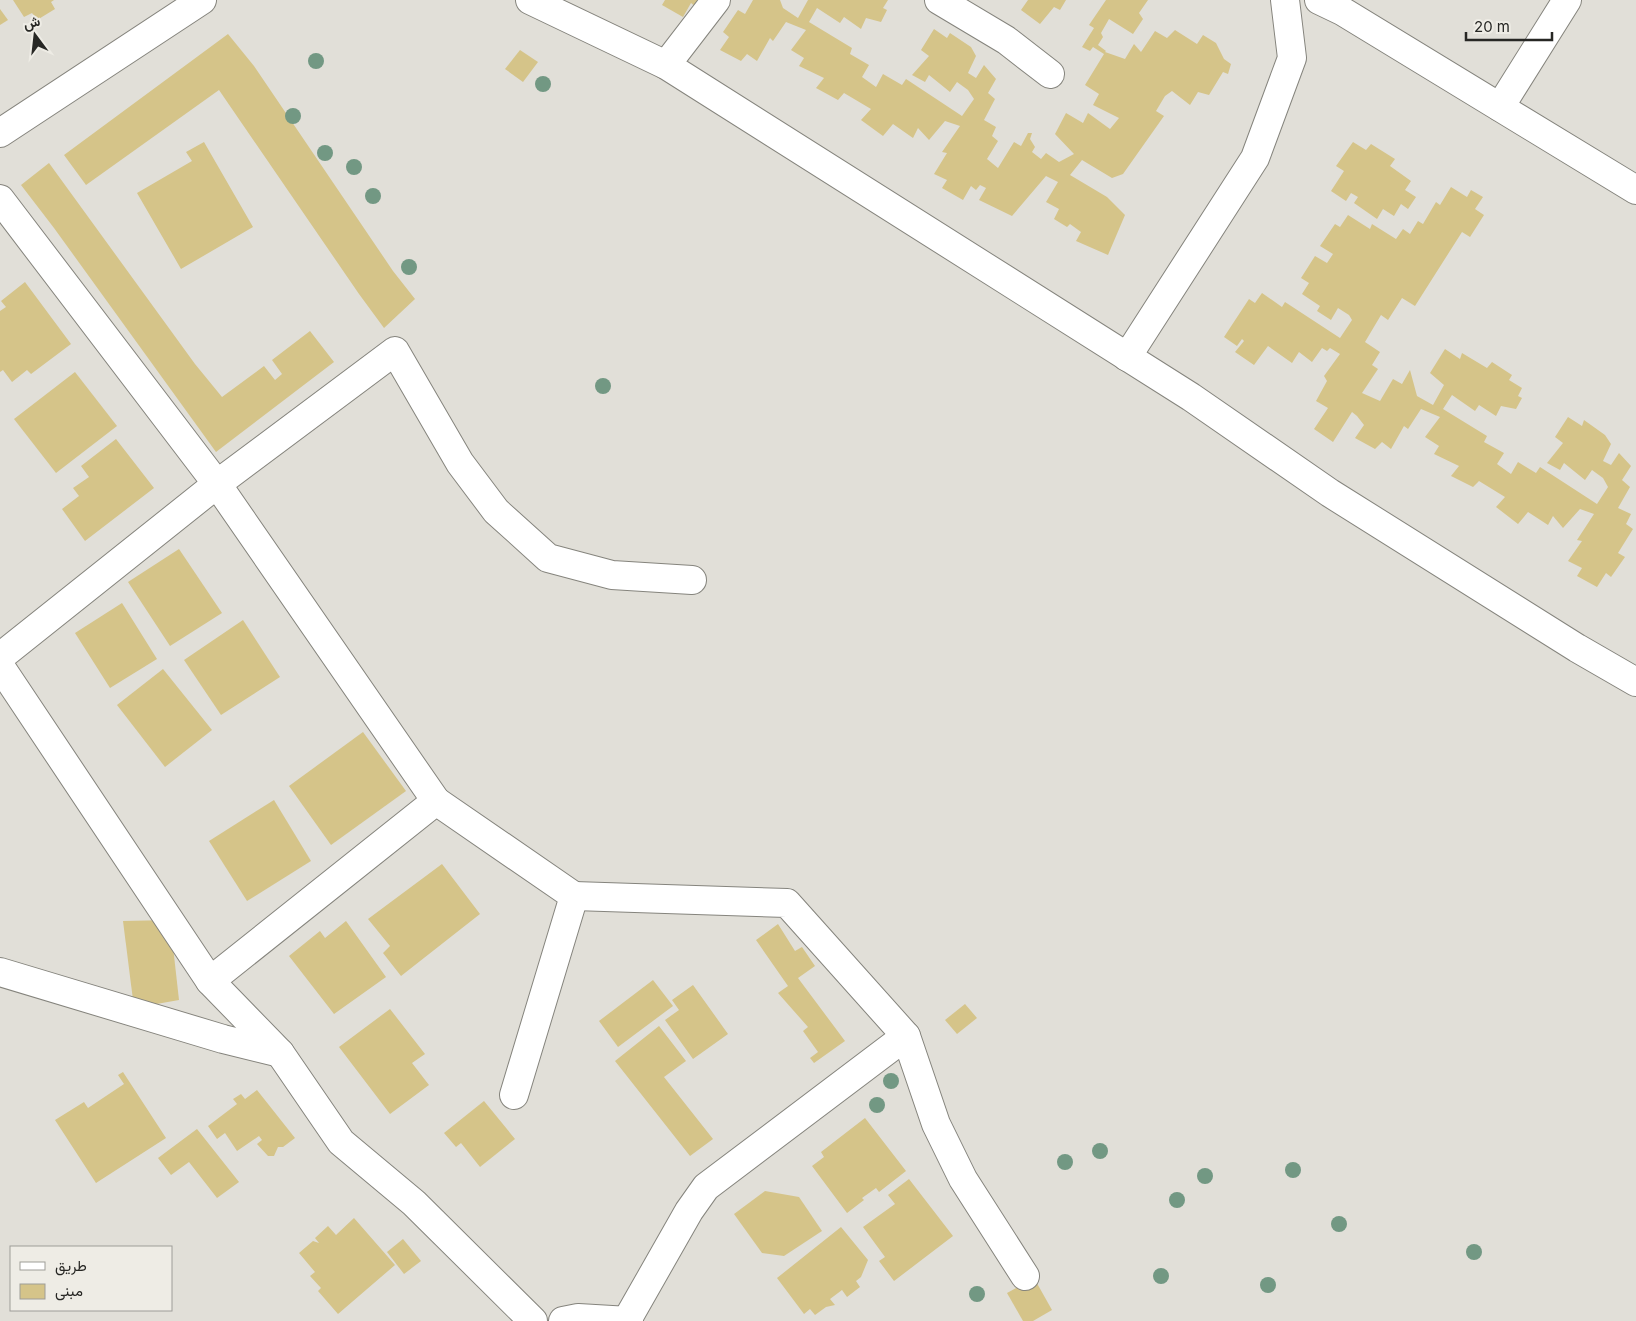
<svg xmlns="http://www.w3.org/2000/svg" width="1636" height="1321" font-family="Inter,Vazirmatn,sans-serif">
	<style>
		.building { fill: #d5c489 }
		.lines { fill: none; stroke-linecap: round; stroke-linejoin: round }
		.street-casing { stroke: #85847d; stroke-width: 30 }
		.street { stroke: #fff; stroke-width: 28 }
		.tree { fill: #729883 }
	</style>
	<rect width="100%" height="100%" fill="#e1dfd8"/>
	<g class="building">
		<polygon points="13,0 54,0 51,2 55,9 37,20 32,13 24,17"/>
		<polygon points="665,0 701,0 696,7 691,3 683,17 662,5"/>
		<polygon points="753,0 780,0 783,8 798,18 808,0 888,0 883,8 887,10 881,22 866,18 861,29 844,17 840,23 817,8 809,22 852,48 850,54 869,65 862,77 876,87 883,74 902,85 906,79 962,116 974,99 968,90 957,82 950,92 929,75 925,82 912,75 929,56 921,50 934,29 947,38 950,33 971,47 976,56 968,73 976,78 984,65 996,79 988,93 995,99 984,120 996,127 992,136 998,141 987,159 998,168 1014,142 1021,146 1028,133 1032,133 1030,139 1035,147 1032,152 1041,159 1046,153 1059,162 1074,154 1055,134 1066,113 1083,123 1088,113 1110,129 1119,118 1093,105 1099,94 1085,85 1104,54 1093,47 1090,51 1082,47 1094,28 1089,25 1106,0 1148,0 1139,13 1143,19 1133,34 1109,19 1101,33 1103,37 1098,45 1106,51 1105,52 1125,59 1134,44 1141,52 1155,31 1167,38 1175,30 1197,44 1203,35 1216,43 1224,59 1231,64 1228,74 1223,72 1209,95 1198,92 1190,105 1172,91 1165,96 1156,111 1164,116 1123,174 1112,178 1082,160 1070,175 1107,197 1125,215 1108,255 1076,241 1081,232 1070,224 1067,227 1054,219 1059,209 1046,202 1058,182 1046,176 1012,216 979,200 986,188 980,185 976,190 971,186 963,200 942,188 947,180 934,174 947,153 942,152 960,126 945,121 929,140 918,128 913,138 893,124 883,136 861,120 871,109 844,93 838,100 816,88 824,78 799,66 804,58 791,50 806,30 786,22 773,41 770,38 757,61 747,54 741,61 720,50 729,37 723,32 738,10 745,14"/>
		<polygon points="1028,0 1066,0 1060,10 1054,7 1040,24 1021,10"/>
		<polygon points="0,9 8,20 0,25"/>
		<polygon points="228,34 254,66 393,271 415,299 384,328 359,294 219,90 86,185 64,155"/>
		<polygon points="520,50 538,62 523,82 505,69"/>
		<polygon points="204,142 253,227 181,269 137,193 192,161 186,152"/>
		<polygon points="1353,142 1366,150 1371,144 1395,159 1390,166 1411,181 1405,190 1416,197 1408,209 1401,204 1394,216 1383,209 1377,219 1354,203 1358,197 1351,193 1346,201 1331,191 1344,171 1336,166"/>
		<polygon points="49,163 195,364 222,397 264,366 275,380 282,374 272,360 310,331 334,362 216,452 54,228 21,185"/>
		<polygon points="1451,187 1467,197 1471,190 1483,197 1475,209 1484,215 1470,237 1462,232 1415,306 1402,298 1388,320 1381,315 1365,342 1380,352 1372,365 1378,369 1362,393 1380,401 1393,379 1402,384 1410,370 1417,396 1433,405 1444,385 1430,373 1445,349 1460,359 1462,353 1487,368 1492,362 1512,375 1509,380 1522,388 1518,396 1522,398 1516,409 1501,406 1496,416 1479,405 1475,411 1452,395 1443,409 1487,436 1484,442 1504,453 1497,464 1511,474 1518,462 1536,473 1540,467 1597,504 1608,487 1603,478 1592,470 1585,480 1564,463 1560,470 1547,463 1563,443 1555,437 1568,417 1582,426 1584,420 1605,435 1611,444 1603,461 1611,465 1619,453 1631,466 1622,480 1630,487 1618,508 1631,514 1626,524 1633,529 1618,553 1625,557 1611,577 1606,573 1597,587 1577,576 1582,568 1568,561 1582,541 1577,540 1594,514 1580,509 1563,528 1553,516 1548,525 1528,512 1518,524 1496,507 1505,497 1479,481 1473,487 1451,476 1459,466 1434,454 1439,446 1425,437 1440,417 1421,409 1408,429 1404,426 1391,449 1382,442 1375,449 1355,438 1364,425 1357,416 1352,412 1333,442 1314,429 1328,408 1316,401 1327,381 1324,376 1340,354 1330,348 1327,351 1322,348 1312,362 1299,352 1292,363 1268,346 1254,365 1235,352 1244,341 1242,339 1237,346 1224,337 1249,299 1255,303 1262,293 1282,307 1285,302 1340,338 1352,320 1349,315 1338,308 1331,320 1317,311 1320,306 1302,294 1309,283 1301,278 1315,256 1327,263 1333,254 1320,246 1335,224 1340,227 1348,215 1370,229 1372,224 1396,239 1403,229 1410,234 1418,221 1423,224 1436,202 1440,205"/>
		<polygon points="25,282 71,344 31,374 27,370 12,382 3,370 0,372 0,311 6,307 1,301"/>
		<polygon points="75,372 117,426 56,473 14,419"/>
		<polygon points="116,439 154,488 85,541 62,509 79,496 73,488 89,477 81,466"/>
		<polygon points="179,549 222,613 170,646 128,582"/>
		<polygon points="122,603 157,659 110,688 75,633"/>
		<polygon points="243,620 280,677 221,715 184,660"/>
		<polygon points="163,669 212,730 165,767 117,705"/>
		<polygon points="363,732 406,791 331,845 289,786"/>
		<polygon points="274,800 311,861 247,901 209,841"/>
		<polygon points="442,864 480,914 401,976 383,953 390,946 368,919"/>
		<polygon points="170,920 179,1000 134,1008 123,921"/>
		<polygon points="346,921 386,977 334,1014 289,956 320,931 325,938"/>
		<polygon points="778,924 795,951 802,947 815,966 798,978 845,1041 814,1063 810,1058 818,1052 803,1031 808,1027 778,993 788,986 756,940"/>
		<polygon points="653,980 673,1006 618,1047 599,1021"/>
		<polygon points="693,985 728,1034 693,1059 665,1020 679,1010 672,1000"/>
		<polygon points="965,1004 977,1018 957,1034 945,1020"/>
		<polygon points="390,1009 425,1054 412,1063 429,1085 390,1114 339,1047"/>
		<polygon points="659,1026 686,1061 664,1077 713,1139 690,1156 615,1061"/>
		<polygon points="123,1072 166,1138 96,1183 55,1120 84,1102 88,1108 124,1084 118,1075"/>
		<polygon points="257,1090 295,1138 283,1147 278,1147 274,1156 268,1156 257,1144 262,1140 259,1136 237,1151 225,1133 217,1139 208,1126 237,1104 233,1099 241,1094 245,1099"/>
		<polygon points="484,1101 515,1139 480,1167 461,1143 456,1147 444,1133"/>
		<polygon points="865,1118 906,1171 879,1192 876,1188 862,1198 864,1200 847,1213 812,1166 824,1157 821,1152"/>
		<polygon points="197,1129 239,1182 217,1198 189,1162 171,1175 158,1158"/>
		<polygon points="909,1179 953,1236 894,1281 879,1261 885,1257 863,1227 895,1204 888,1195"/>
		<polygon points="765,1191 799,1197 822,1231 784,1256 762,1253 734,1214"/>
		<polygon points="354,1218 395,1265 338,1314 318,1291 321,1288 310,1276 315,1272 299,1253 313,1241 319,1243 315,1238 328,1226 336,1235"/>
		<polygon points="841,1227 868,1260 861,1277 856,1281 860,1287 847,1297 842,1290 830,1299 835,1305 826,1307 815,1315 810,1309 804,1314 777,1278"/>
		<polygon points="403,1239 421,1261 404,1274 387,1252"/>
		<polygon points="1034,1278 1052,1310 1033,1321 1023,1321 1007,1293"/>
	</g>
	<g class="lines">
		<g class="street-casing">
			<g id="street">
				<polyline points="530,0 666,65 1191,397 1330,493 1577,648 1636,682"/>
				<polyline points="939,0 1006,40 1050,74"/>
				<polyline points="1319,0 1342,11 1636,190"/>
				<polyline points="666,65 716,0"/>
				<polyline points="1500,107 1567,0"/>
				<polyline points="0,133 202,0"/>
				<polyline points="0,199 217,484 436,801"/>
				<polyline points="1127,357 1255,158 1292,58 1285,0"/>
				<polyline points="0,657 217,484 395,351 460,463 496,511 548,558 612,575 692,580"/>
				<polyline points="0,666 210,981 280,1053 341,1142 414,1203 533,1321"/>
				<polyline points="574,896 787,903 906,1036 936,1124 963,1179 1025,1276"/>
				<polyline points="0,972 223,1039 280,1053"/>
				<polyline points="210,981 436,801 574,896 514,1095"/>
				<polyline points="627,1320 689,1211 706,1187 906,1036"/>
				<polyline points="563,1321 578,1318 629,1321"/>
			</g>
		</g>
		<use href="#street" class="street"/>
	</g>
	<g class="tree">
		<circle cx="316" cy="61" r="8"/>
		<circle cx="543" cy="84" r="8"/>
		<circle cx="293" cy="116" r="8"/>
		<circle cx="325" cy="153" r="8"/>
		<circle cx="354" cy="167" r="8"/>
		<circle cx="373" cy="196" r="8"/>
		<circle cx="409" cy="267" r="8"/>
		<circle cx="603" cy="386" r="8"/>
		<circle cx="891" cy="1081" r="8"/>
		<circle cx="877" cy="1105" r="8"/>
		<circle cx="1100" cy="1151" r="8"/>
		<circle cx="1065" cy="1162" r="8"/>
		<circle cx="1293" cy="1170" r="8"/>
		<circle cx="1205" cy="1176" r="8"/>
		<circle cx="1177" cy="1200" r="8"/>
		<circle cx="1339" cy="1224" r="8"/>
		<circle cx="1474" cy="1252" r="8"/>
		<circle cx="1161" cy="1276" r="8"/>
		<circle cx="1268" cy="1285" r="8"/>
		<circle cx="977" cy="1294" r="8"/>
	</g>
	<rect x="10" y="1246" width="162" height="65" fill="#eeece5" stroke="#9e9d98"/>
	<rect x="20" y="1262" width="25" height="8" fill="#ffffff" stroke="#9e9d98"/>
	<text x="55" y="1271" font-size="15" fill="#272724">طريق</text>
	<rect x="20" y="1284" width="25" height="15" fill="#d5c489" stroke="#9e9d98"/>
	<text x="55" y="1296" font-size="15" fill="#272724">مبنى</text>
	<g transform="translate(35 35) rotate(345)" stroke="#eeece5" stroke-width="4" paint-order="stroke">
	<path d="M0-4L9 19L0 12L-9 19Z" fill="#272724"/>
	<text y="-8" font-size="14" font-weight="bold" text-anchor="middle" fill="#272724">ش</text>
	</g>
	<path d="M1466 32v8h86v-8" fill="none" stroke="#272724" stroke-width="2.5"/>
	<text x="1474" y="32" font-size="15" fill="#272724" stroke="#eeece5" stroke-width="4" paint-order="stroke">20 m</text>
</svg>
